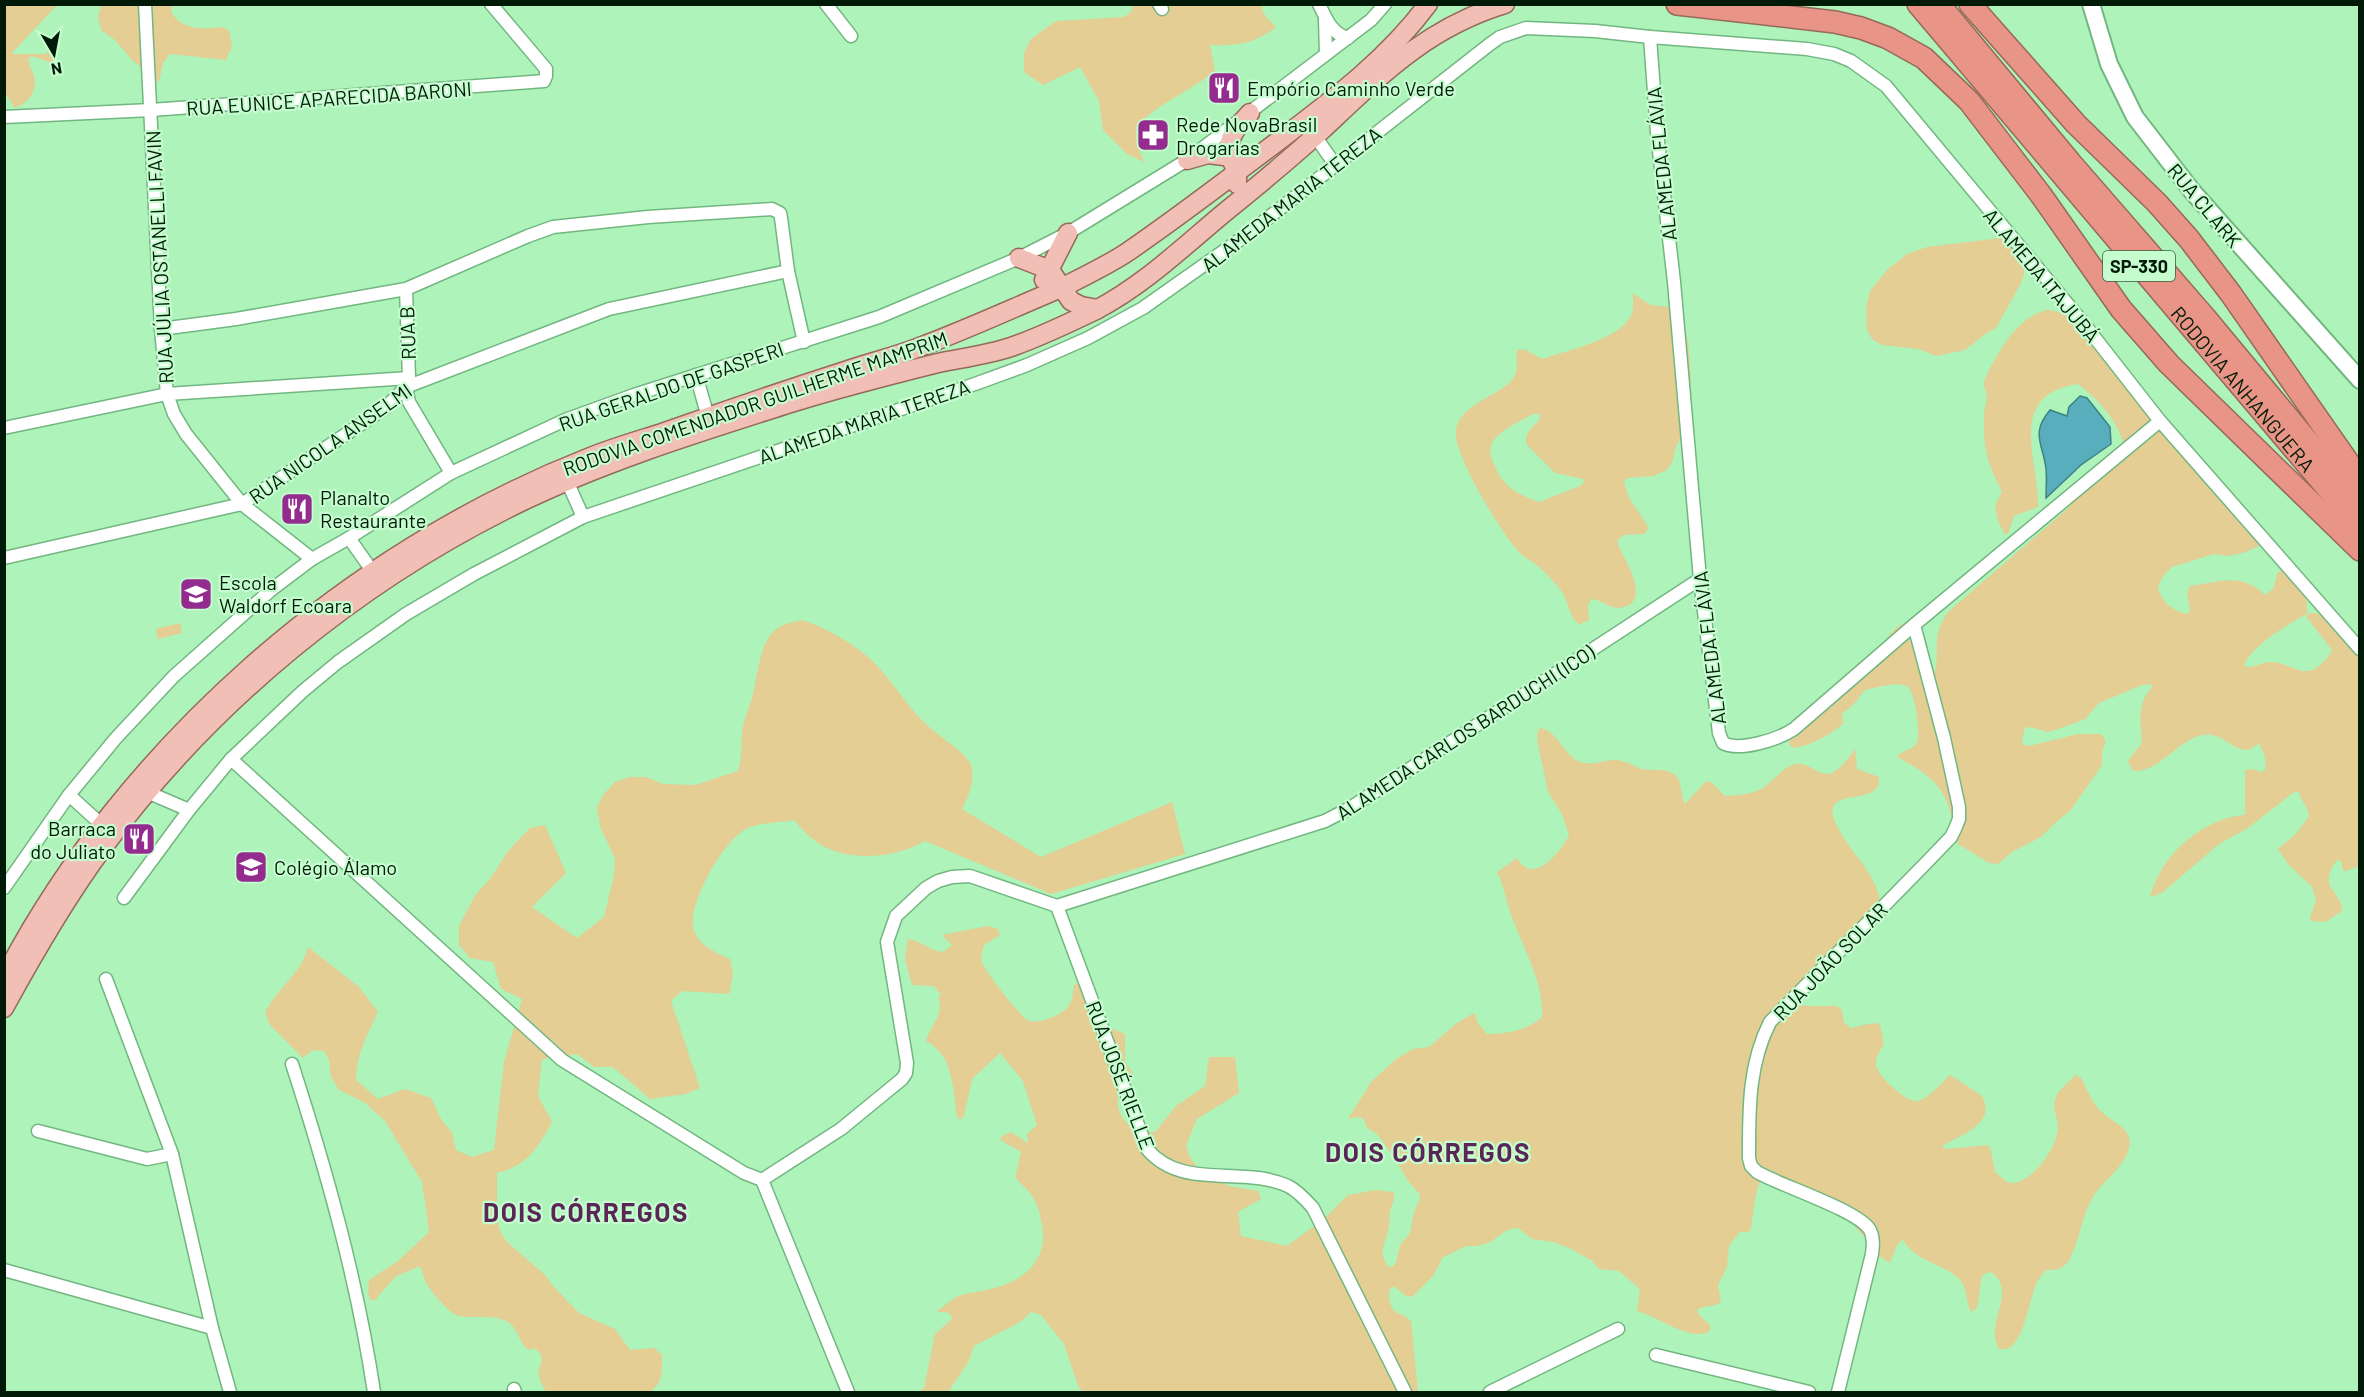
<svg xmlns="http://www.w3.org/2000/svg" width="2364" height="1397" font-family="Barlow,sans-serif">
	<style>
		.green { fill: #e4ce94; fill-rule: evenodd }
		.water { fill: #58aebc; stroke: #3e8286; stroke-width: 1.5 }
		.lines { fill: none; stroke-linecap: round; stroke-linejoin: round }
		.street-casing { stroke: #72b680; stroke-width: 15 }
		.secondary-casing { stroke: #72b680; stroke-width: 20 }
		.primary-casing { stroke: #97695a; stroke-width: 21 }
		.highway-casing { stroke: #97695a; stroke-width: 24 }
		.street { stroke: #fff; stroke-width: 12 }
		.secondary { stroke: #fff; stroke-width: 16 }
		.primary { stroke: #f1bfb6; stroke-width: 18 }
		.highway { stroke: #e89486; stroke-width: 21 }
		.labels { text-anchor: middle; dominant-baseline: central; stroke-width: 4.5; stroke-linejoin: round; paint-order: stroke }
		.shield { fill: #c5fdcf; stroke: #3b5e43; stroke-width: 1.5 }
		.shield-label { font-size: 18px; font-weight: bold; fill: #001a07 }
		.poi-label { font-size: 20px; fill: #001a07; stroke: #c5fdcf; text-anchor: start }
		.street-label { font-size: 20px; fill: #001a07; stroke: #c5fdcf }
		.district-label { font-size: 26px; font-weight: bold; letter-spacing: 1.5px; fill: #592656; stroke: #c5fdcf }
	</style>
	<rect width="100%" height="100%" fill="#adf3ba"/>
	<g class="green">
		<path d="M 4,5 L 57,5 L 11,54 L 44,54 L 50,51 L 57,59 L 55,62 C 46,64 39,55 29,57 C 28,65 32,69 34,76 C 38,92 28,103 15,108 L 5,93 Z"/>
		<path d="M 101,5 L 173,5 L 171,11 C 180,30 204,30 223,27 L 229,31 L 232,46 L 226,60 L 170,54 L 163,63 L 159,82 L 132,60 L 115,40 L 101,30 L 98,17 Z"/>
		<path d="M 1133,5 L 1263,5 L 1262,9 L 1266,17 L 1276,27 C 1255,44 1236,46 1210,45 L 1215,71 C 1189,92 1158,103 1136,127 L 1137,144 L 1144,162 L 1127,154 L 1103,130 L 1099,101 L 1080,67 L 1043,85 L 1024,72 L 1024,53 L 1031,39 L 1056,21 L 1124,17 L 1131,12 Z"/>
		<polygon points="2001,238 2010,240 2016,245 2024,261 2024,274 2021,283 1996,328 1984,335 1965,350 1936,356 1918,349 1882,345 1872,339 1867,330 1866,308 1870,291 1887,270 1907,254 1927,247"/>
		<path d="M 1633,293 L 1650,305 L 1671,307 L 1685,330 L 1688,341 L 1691,375 L 1690,411 L 1686,430 L 1676,446 L 1673,460 L 1667,470 L 1653,476 L 1627,478 L 1624,482 L 1629,498 L 1649,528 L 1644,534 L 1623,535 L 1618,540 L 1618,545 C 1626,562 1654,605 1618,608 C 1608,608 1601,599 1591,599 L 1588,606 L 1589,621 L 1583,622 L 1582,625 C 1568,621 1569,598 1559,588 C 1552,579 1542,569 1533,562 C 1528,559 1522,556 1518,551 C 1502,534 1452,453 1456,430 C 1459,406 1494,397 1509,383 C 1523,370 1513,360 1518,349 L 1526,350 L 1542,359 C 1566,351 1618,340 1631,316 C 1634,310 1633,300 1633,293 ZM 1533,414 L 1540,414 L 1540,419 C 1533,427 1523,434 1527,445 L 1555,473 L 1583,479 L 1584,482 L 1580,486 L 1539,502 C 1515,493 1502,487 1493,461 C 1490,455 1489,450 1492,443 C 1499,430 1521,421 1533,414 Z"/>
		<path d="M 2046,310 C 2081,312 2083,334 2102,357 C 2110,366 2119,373 2127,381 L 2261,545 L 2246,552 L 2228,556 L 2214,554 L 2172,567 L 2163,576 L 2158,586 C 2159,600 2173,611 2187,614 L 2190,610 L 2187,593 L 2190,586 C 2221,582 2241,572 2265,595 L 2273,589 L 2278,572 L 2287,568 C 2305,584 2307,590 2307,614 C 2290,623 2249,647 2244,666 C 2255,669 2261,662 2271,662 C 2290,662 2304,680 2320,665 C 2325,660 2330,656 2332,650 L 2307,618 L 2307,614 C 2325,607 2352,643 2359,657 L 2359,866 L 2346,871 L 2343,870 L 2341,861 L 2337,860 C 2316,888 2341,889 2342,911 L 2325,922 L 2312,921 L 2310,918 L 2316,900 L 2312,887 L 2288,864 L 2277,848 L 2280,847 L 2297,833 L 2309,816 C 2308,806 2301,801 2299,792 L 2294,792 L 2248,828 L 2219,844 L 2163,892 L 2154,896 L 2150,896 C 2154,886 2158,874 2164,866 C 2181,840 2213,817 2245,815 L 2245,770 L 2253,769 L 2261,772 L 2265,770 C 2267,760 2264,752 2259,744 C 2255,745 2252,749 2247,750 C 2232,750 2220,731 2203,735 C 2177,740 2159,773 2133,771 L 2128,761 L 2142,743 C 2141,720 2136,705 2152,687 L 2151,684 L 2142,685 L 2099,703 L 2085,719 L 2061,728 L 2048,732 L 2030,727 L 2025,728 L 2022,739 L 2023,744 L 2029,746 L 2078,734 L 2101,734 L 2106,741 L 2102,752 L 2102,765 L 2070,811 L 2056,822 L 2041,837 L 2012,852 L 1998,864 L 1989,863 L 1958,844 C 1947,793 1945,783 1897,757 C 1902,750 1912,750 1916,744 C 1922,738 1915,690 1907,686 C 1896,681 1876,688 1865,690 L 1853,705 L 1842,714 L 1843,724 C 1830,735 1810,746 1793,748 L 1789,744 L 1791,736 L 1876,659 C 1881,645 1893,624 1910,621 L 1912,624 L 1907,639 L 1921,650 L 1930,670 L 1935,672 C 1940,646 1931,637 1948,612 L 2066,510 L 2087,486 L 2126,459 L 2139,444 L 2124,447 C 2119,421 2098,399 2078,384 C 2005,395 2039,459 2038,507 L 2014,516 L 2009,532 L 2005,535 L 1998,521 L 1995,506 L 2002,491 C 1987,463 1983,448 1984,415 C 1985,401 1990,399 1983,384 C 1995,356 2015,319 2046,310 Z"/>
		<path d="M 803,620 C 823,627 847,640 863,653 C 889,673 903,703 927,725 C 938,736 966,752 971,765 C 975,781 969,795 962,809 L 1041,857 L 1172,802 L 1185,854 L 1051,894 L 925,841 C 896,858 848,863 818,843 C 809,837 801,828 794,820 C 780,823 761,822 748,828 C 725,837 685,907 694,931 C 701,947 715,952 730,959 L 733,974 L 729,994 L 682,991 L 671,1001 L 700,1088 L 685,1094 L 650,1099 L 613,1067 L 594,1067 L 577,1054 L 542,1059 L 538,1096 L 552,1122 C 538,1148 527,1166 497,1173 L 497,1219 L 500,1231 L 506,1241 L 545,1275 L 553,1286 L 579,1313 L 615,1329 L 630,1350 L 654,1348 L 662,1355 C 662,1371 663,1383 650,1392 L 546,1392 C 540,1380 535,1374 542,1361 L 541,1355 L 535,1348 L 529,1350 C 518,1344 519,1327 506,1321 C 492,1314 475,1319 459,1316 C 451,1315 431,1292 426,1283 C 424,1278 422,1271 420,1266 L 395,1277 L 375,1300 L 370,1300 L 368,1292 L 369,1280 L 398,1261 L 429,1232 L 422,1182 L 385,1121 L 364,1102 L 339,1090 L 331,1077 L 329,1060 L 324,1051 L 313,1050 L 303,1058 L 270,1025 L 265,1013 C 276,989 302,973 308,947 L 359,987 L 378,1012 C 367,1035 356,1055 356,1080 L 378,1099 L 405,1089 L 431,1098 L 442,1121 L 452,1132 L 456,1150 L 472,1157 L 494,1150 L 504,1062 L 522,999 L 501,989 L 493,962 L 470,958 L 459,945 L 459,926 L 476,894 L 490,879 L 508,851 L 530,828 L 545,825 L 566,873 L 532,907 L 577,938 L 604,917 L 614,875 L 615,859 L 600,826 L 597,807 L 604,794 L 615,782 L 630,777 L 646,777 L 663,784 L 695,785 L 738,771 C 742,758 741,747 742,734 C 743,721 748,711 752,698 C 757,680 759,646 773,632 C 781,624 793,622 803,620 Z"/>
		<polygon points="180,623 182,633 158,639 156,629"/>
		<path d="M 1540,728 C 1558,731 1563,754 1578,761 C 1591,767 1603,760 1615,760 C 1624,760 1633,766 1642,769 C 1652,771 1666,768 1674,774 C 1683,781 1680,795 1685,804 L 1706,781 L 1712,783 L 1725,796 C 1739,795 1754,795 1766,786 C 1775,779 1784,766 1796,764 C 1810,762 1819,778 1832,773 C 1842,768 1849,757 1855,749 L 1857,769 L 1879,777 C 1879,780 1879,783 1878,786 C 1866,808 1804,781 1848,844 C 1860,862 1879,881 1880,904 L 1793,1003 L 1807,1006 L 1837,1006 L 1842,1010 L 1844,1023 L 1851,1028 L 1873,1023 L 1880,1024 L 1884,1044 C 1880,1051 1875,1057 1876,1065 C 1878,1076 1905,1102 1917,1101 C 1929,1099 1941,1083 1950,1075 L 1981,1095 C 2000,1123 1958,1136 1941,1147 L 1948,1149 L 1988,1145 L 1991,1150 L 1995,1172 C 2000,1176 2007,1184 2014,1183 C 2035,1180 2057,1147 2058,1127 C 2058,1118 2052,1109 2055,1100 C 2057,1090 2069,1082 2076,1075 L 2081,1078 C 2087,1089 2093,1105 2103,1113 C 2111,1121 2126,1126 2129,1138 C 2134,1158 2107,1178 2097,1191 C 2080,1214 2081,1243 2067,1263 C 2061,1270 2054,1270 2046,1270 C 2043,1274 2039,1278 2037,1282 C 2029,1296 2023,1359 1998,1348 C 1996,1342 1994,1335 1995,1329 C 1997,1310 2012,1283 1990,1272 L 1982,1275 L 1977,1308 L 1971,1312 C 1965,1301 1968,1285 1957,1277 C 1939,1262 1914,1261 1903,1239 L 1897,1245 L 1890,1263 L 1876,1254 L 1867,1238 L 1862,1235 L 1835,1203 L 1768,1169 C 1755,1181 1754,1211 1751,1229 L 1748,1232 L 1740,1232 L 1729,1245 L 1727,1267 L 1718,1285 L 1721,1302 C 1714,1308 1705,1304 1697,1310 L 1698,1314 L 1710,1325 L 1710,1331 C 1691,1343 1658,1316 1637,1311 L 1640,1289 L 1619,1271 L 1599,1269 L 1591,1260 L 1569,1248 L 1553,1242 L 1532,1239 L 1518,1228 L 1507,1230 L 1489,1243 L 1477,1246 L 1466,1246 L 1442,1258 L 1434,1275 L 1413,1296 L 1407,1297 L 1395,1287 L 1391,1287 C 1388,1293 1389,1296 1390,1302 C 1393,1316 1403,1312 1411,1321 L 1418,1392 L 1084,1392 L 1079,1388 L 1064,1344 L 1041,1315 L 1031,1312 L 1020,1322 L 974,1346 L 969,1361 L 948,1392 L 919,1392 L 924,1388 L 935,1334 L 952,1319 L 951,1315 L 946,1312 L 936,1312 C 944,1307 951,1299 959,1296 C 973,1291 990,1291 1004,1285 C 1032,1274 1047,1255 1042,1225 C 1038,1201 1033,1194 1015,1178 L 1021,1152 L 1000,1140 L 1002,1136 L 1011,1132 L 1028,1143 L 1027,1134 L 1037,1125 L 1023,1081 L 1000,1053 L 972,1079 L 964,1116 L 960,1120 L 957,1117 C 953,1090 954,1055 926,1041 C 930,1026 945,1014 938,998 L 941,995 L 934,986 L 912,985 L 905,959 L 908,939 C 920,940 928,950 943,952 L 952,945 L 942,935 L 988,926 L 998,929 L 1000,935 L 984,945 C 983,950 980,957 982,963 C 985,971 1022,1019 1029,1021 C 1041,1024 1065,1014 1070,1004 C 1073,998 1073,991 1074,985 L 1079,983 L 1108,1027 L 1125,1034 L 1125,1061 L 1134,1075 C 1131,1077 1125,1080 1123,1084 C 1120,1087 1119,1094 1118,1098 C 1116,1120 1134,1134 1155,1132 L 1176,1106 L 1205,1086 L 1209,1057 L 1235,1057 L 1239,1093 L 1197,1119 L 1186,1146 L 1190,1157 L 1198,1169 L 1229,1186 L 1258,1191 L 1261,1199 L 1238,1212 L 1241,1236 L 1287,1246 L 1324,1219 L 1348,1195 L 1376,1190 L 1393,1192 C 1396,1200 1392,1203 1390,1211 C 1389,1216 1390,1221 1389,1226 C 1387,1242 1376,1253 1389,1267 L 1392,1267 L 1396,1263 L 1400,1245 L 1410,1233 L 1414,1212 L 1420,1199 L 1419,1193 L 1408,1181 L 1394,1157 L 1377,1134 L 1367,1128 L 1364,1120 L 1360,1117 L 1348,1119 L 1371,1082 L 1396,1059 L 1413,1049 L 1429,1047 L 1457,1023 L 1474,1013 L 1478,1023 L 1487,1034 C 1505,1034 1529,1030 1542,1017 C 1544,984 1525,952 1514,922 C 1507,906 1505,888 1497,872 L 1517,858 C 1520,862 1522,866 1527,868 C 1542,875 1564,847 1569,835 L 1562,814 L 1548,792 L 1538,744 L 1537,734 Z"/>
	</g>
	<path class="water" d="M 2080,396 L 2087,398 L 2110,427 L 2111,444 L 2081,465 L 2046,498 C 2046,488 2047,478 2046,469 C 2043,443 2030,434 2050,410 L 2067,416 L 2069,407 Z"/>
	<g class="lines">
		<g class="street-casing">
			<g id="street">
				<polyline points="145,4 161,329 167,394 174,414 186,434 242,504 312,559"/>
				<polyline points="826,4 851,36"/>
				<polyline points="1159,4 1162,9"/>
				<path d="M 1319,4 C 1326,19 1332,34 1348,38"/>
				<polyline points="1325,19 1326,54"/>
				<path d="M 1650,37 L 1657,133 L 1674,282 L 1700,579 L 1719,733 L 1723,743 C 1740,752 1779,739 1794,729 L 1914,625 L 2160,421"/>
				<polyline points="4,117 151,110 544,81 546,76 546,69 491,4"/>
				<polyline points="1315,136 1336,166"/>
				<polyline points="406,289 409,378 406,387 409,402 451,473"/>
				<polyline points="161,329 236,319 406,289 528,236 553,227 648,217 772,209 780,213 781,218 788,271 804,342"/>
				<polyline points="696,375 708,417"/>
				<polyline points="4,428 167,394 409,378"/>
				<polyline points="567,481 583,517"/>
				<polyline points="349,538 373,572"/>
				<polyline points="4,558 242,504 385,408 406,387 609,309 788,271"/>
				<polyline points="231,759 562,1060 744,1173 762,1180"/>
				<polyline points="147,792 189,810"/>
				<polyline points="69,795 102,825"/>
				<polyline points="4,888 69,795 116,738 174,676 271,590 312,559 349,538 451,473 565,420 634,395 879,317 1019,258 1068,233 1187,160 1371,20 1385,4"/>
				<polyline points="124,898 189,810 231,759 303,691 338,662 406,614 474,574 583,517 975,384 1027,365 1088,338 1143,308 1245,236 1490,44 1500,37 1526,28 1595,31 1650,37 1807,49 1834,54 1851,61 1886,86 2081,320 2160,421 2360,649"/>
				<path d="M 1057,906 L 1147,1149 C 1182,1191 1242,1165 1288,1186 C 1298,1191 1306,1200 1313,1208 L 1405,1392"/>
				<polyline points="106,979 172,1154 212,1328 230,1392"/>
				<path d="M 292,1064 C 327,1172 357,1280 374,1392"/>
				<polyline points="38,1131 147,1159 172,1154"/>
				<polyline points="762,1180 841,1129 902,1079 906,1073 907,1063 887,942 896,916 926,888 938,881 952,877 970,876 1057,906 1325,821 1350,808 1700,579"/>
				<polyline points="762,1180 848,1392"/>
				<polyline points="4,1270 212,1328"/>
				<polyline points="1656,1355 1809,1392"/>
				<polyline points="514,1389 515,1392"/>
				<polyline points="1490,1392 1618,1329"/>
				<path d="M 1838,1392 L 1872,1254 C 1873,1246 1874,1238 1870,1230 C 1858,1210 1781,1186 1757,1172 L 1751,1166 L 1749,1158 C 1749,1111 1748,1065 1770,1022 L 1925,864 L 1951,837 L 1955,829 L 1959,819 L 1959,807 L 1944,738 L 1914,625"/>
			</g>
		</g>
		<g class="secondary-casing">
			<polyline id="secondary" points="2091,4 2109,64 2135,117 2192,191 2360,380"/>
		</g>
		<g class="primary-casing">
			<g id="primary">
				<polyline points="1187,160 1208,154 1240,158"/>
				<path d="M 1237,184 C 1238,174 1236,170 1232,161 C 1223,141 1237,127 1250,113"/>
				<polyline points="1019,258 1050,270 1071,301 1081,306 1098,309"/>
				<polyline points="1044,280 1068,233"/>
				<path d="M 4,978 C 124,747 346,553 588,458 C 612,448 637,441 662,433 C 724,411 786,390 848,370 C 871,362 894,357 917,348 C 966,330 1013,308 1061,288 C 1083,277 1106,266 1126,253 C 1176,219 1224,182 1273,145 C 1328,103 1386,61 1428,4"/>
				<path d="M 4,1008 C 34,953 65,899 102,849 C 210,702 359,580 523,501 C 608,460 703,431 794,402 C 842,387 890,375 938,363 C 962,358 987,355 1011,347 C 1040,337 1069,323 1096,310 C 1146,284 1187,243 1230,208 C 1261,183 1292,157 1322,130 C 1380,76 1426,28 1505,4"/>
			</g>
		</g>
		<g class="highway-casing">
			<g id="highway">
				<polyline points="1677,4 1835,22 1861,28 1888,38 1924,58 1969,101 2041,195 2121,309 2169,364 2360,550"/>
				<path id="s1" d="M 1918,4 L 2360,527"/>
				<polyline points="1939,4 2070,162 2203,315 2360,504"/>
				<polyline points="1970,4 2076,124 2157,203 2189,239 2231,294 2360,479"/>
			</g>
		</g>
		<use href="#street" class="street"/>
		<use href="#secondary" class="secondary"/>
		<use href="#primary" class="primary"/>
		<use href="#highway" class="highway"/>
	</g>
	<defs>
		<g id="restaurant-square" transform="scale(1.725)"><rect x="-9" y="-9" width="18" height="18" rx="4" fill="#942b8f" stroke="#c5fdcf"/><path d="M-5-6h1v4h1v-4h1v4h1v-4h1v5L-1.5 .5V6h-2V.5L-5-1ZM5-6V6H3V1.5H1.5Q1.5-4 5-6Z" fill="#fff"/></g>
		<g id="pharmacy-square" transform="scale(1.725)"><rect x="-9" y="-9" width="18" height="18" rx="4" fill="#942b8f" stroke="#c5fdcf"/><path d="M-2-6h4v4h4v4h-4v4h-4v-4h-4v-4h4Z" fill="#fff"/></g>
		<g id="school-square" transform="scale(1.725)"><rect x="-9" y="-9" width="18" height="18" rx="4" fill="#942b8f" stroke="#c5fdcf"/><path d="M0-5L7-2L0 1L-7-2ZM-4 1L0 2.5L4 1V4Q0 6-4 4Z" fill="#fff"/></g>
	</defs>
	<g fill-rule="evenodd">
		<use href="#restaurant-square" x="1224" y="88"/>
		<use href="#pharmacy-square" x="1153" y="135"/>
		<use href="#restaurant-square" x="297" y="509"/>
		<use href="#school-square" x="196" y="594"/>
		<use href="#restaurant-square" x="139" y="839"/>
		<use href="#school-square" x="251" y="867"/>
	</g>
	<g class="labels">
		<rect class="shield" x="2103" y="251" width="72" height="30" rx="4.5"/>
		<g class="shield-label">
			<text x="2139" y="266">SP-330</text>
		</g>
		<g class="poi-label">
			<text x="1247" y="88">Empório Caminho Verde</text>
			<text x="1176" y="124">Rede NovaBrasil<tspan x="1176" dy="23">Drogarias</tspan></text>
			<text x="320" y="497">Planalto<tspan x="320" dy="23">Restaurante</tspan></text>
			<text x="219" y="582">Escola<tspan x="219" dy="23">Waldorf Ecoara</tspan></text>
			<text x="116" y="828" text-anchor="end">Barraca<tspan x="116" dy="23">do Juliato</tspan></text>
			<text x="274" y="867">Colégio Álamo</text>
		</g>
		<g class="street-label">
			<text transform="translate(329 98) rotate(-4)">RUA EUNICE APARECIDA BARONI</text>
			<text transform="translate(1661 164) rotate(-96)">ALAMEDA FLÁVIA</text>
			<text transform="translate(1291 199) rotate(-38)">ALAMEDA MARIA TEREZA</text>
			<text transform="translate(2205 205) rotate(50)">RUA CLARK</text>
			<text transform="translate(159 257) rotate(-93)">RUA JÚLIA OSTANELLI FAVIN</text>
			<text transform="translate(2042 275) rotate(50)">ALAMEDA ITAJUBÁ</text>
			<text transform="translate(407 333) rotate(-92)">RUA B</text>
			<text transform="translate(671 386) rotate(-19)">RUA GERALDO DE GASPERI</text>
			<text stroke="none"><textPath href="#s1" startOffset="504">RODOVIA ANHANGUERA</textPath></text>
			<text transform="translate(755 403) rotate(-19)">RODOVIA COMENDADOR GUILHERME MAMPRIM</text>
			<text transform="translate(864 421) rotate(-19)">ALAMEDA MARIA TEREZA</text>
			<text transform="translate(330 443) rotate(-35)">RUA NICOLA ANSELMI</text>
			<text transform="translate(1709 648) rotate(-97)">ALAMEDA FLÁVIA</text>
			<text transform="translate(1465 732) rotate(-33)">ALAMEDA CARLOS BARDUCHI (ICO)</text>
			<text transform="translate(1830 961) rotate(-46)">RUA JOÃO SOLAR</text>
			<text transform="translate(1121 1075) rotate(69)">RUA JOSÉ RIELLE</text>
		</g>
		<g class="district-label">
			<text x="1428" y="1151">DOIS CÓRREGOS</text>
			<text x="586" y="1211">DOIS CÓRREGOS</text>
		</g>
	</g>
	<rect width="2364" height="1397" fill="none" stroke="#001a07" stroke-width="12"/>
	<g transform="translate(54 54) rotate(170)" stroke="#c5fdcf" stroke-width="4.5" paint-order="stroke">
	<path d="M0-4.5L10 22L0 15L-10 22Z" fill="#001a07"/>
	<text y="-9" font-size="16" font-weight="bold" text-anchor="middle" fill="#001a07">N</text>
	</g>
</svg>
